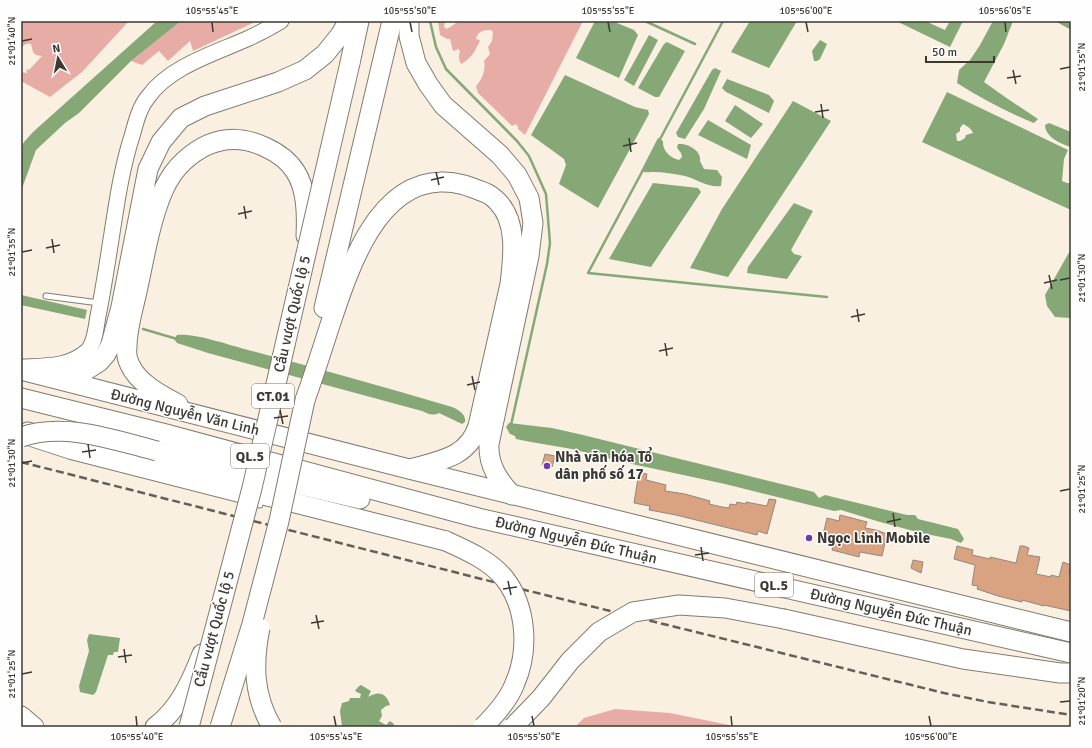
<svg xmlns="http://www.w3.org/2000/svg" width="1092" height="748" font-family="Signika,sans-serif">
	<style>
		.green { fill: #e8aca6 }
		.water { fill: #86a776; fill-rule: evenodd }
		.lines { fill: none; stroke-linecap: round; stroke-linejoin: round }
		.stream { stroke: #86a776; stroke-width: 2.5 }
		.building { fill: #d9a382; stroke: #94867d }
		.lane-casing { stroke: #837b6e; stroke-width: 7 }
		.secondary-casing { stroke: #837b6e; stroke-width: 17 }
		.highway-casing { stroke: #837b6e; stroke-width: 21 }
		.lane { stroke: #fff; stroke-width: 5 }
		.secondary { stroke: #fff; stroke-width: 15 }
		.highway { stroke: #fff; stroke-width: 19 }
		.rail { stroke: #645f57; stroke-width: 2.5; stroke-dasharray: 8 4; stroke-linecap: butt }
		.highway-bridge-casing { stroke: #837b6e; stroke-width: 21; stroke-linecap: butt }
		.highway-bridge { stroke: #fff; stroke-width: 19 }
		.ticks { fill: none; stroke: #3c3832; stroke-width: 1.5 }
		.poi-dot { fill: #723ab0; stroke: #fefefe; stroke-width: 1.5 }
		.labels { text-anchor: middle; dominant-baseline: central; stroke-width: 3; stroke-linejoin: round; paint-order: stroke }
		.shield { fill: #fefefe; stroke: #76736f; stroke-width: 1 }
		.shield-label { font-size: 14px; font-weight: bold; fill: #3c3832 }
		.street-label { font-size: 15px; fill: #3c3832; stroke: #fefefe }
		.poi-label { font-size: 15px; font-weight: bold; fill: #3c3832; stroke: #fefefe; text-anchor: start }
		.neatline { fill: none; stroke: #3c3832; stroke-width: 1.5 }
		.ticks-label { font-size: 10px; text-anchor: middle; fill: #3c3832 }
	</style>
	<rect width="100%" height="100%" fill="#f9f0e1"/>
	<g class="green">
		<path d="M 21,21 L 129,21 L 82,72 L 50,97 L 21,81 L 21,72 L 27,73 L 26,69 L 29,70 L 42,56 L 36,55 L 33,52 L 31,44 C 26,43 23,45 21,49 Z"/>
		<polygon points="181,21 257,21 193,51 190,41 168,61 159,51 142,65 131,61"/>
		<path d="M 438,21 L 445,21 L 444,27 L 447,29 L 459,21 L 583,21 L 525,135 L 518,129 L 518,127 L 516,124 L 512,126 L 478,93 L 476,86 C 482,80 486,70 484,61 L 490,54 L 488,47 L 492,41 L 493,32 L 491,30 C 483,30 478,31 476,39 L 480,40 C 476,50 471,59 461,64 C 459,60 458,56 460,52 L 459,49 L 453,51 L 450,39 L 447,39 L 440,35 Z"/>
		<polygon points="615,709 670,713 739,727 575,727 584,718"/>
	</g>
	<g class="water">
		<polygon points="157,21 181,21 131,61 79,113 65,123 36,150 21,191 21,148 24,142 33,132"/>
		<polygon points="595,21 612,21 634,30 638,35 619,78 576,58"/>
		<polygon points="750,21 797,21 769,68 731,52"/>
		<polygon points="896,21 925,21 945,30 950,21 963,21 950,47"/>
		<path d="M 993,21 L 1013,21 L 1004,44 L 984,82 L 1005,97 L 1038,119 L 1034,123 C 1007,112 982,99 957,83 L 959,70 L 970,60 L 980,45 Z"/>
		<polygon points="1055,21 1071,21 1071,30"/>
		<polygon points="649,35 658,40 634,86 624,80"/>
		<polygon points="820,40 827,44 820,59 817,61 814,61 812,51"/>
		<polygon points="667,42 685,51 659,97 655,97 638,88 664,44"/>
		<polygon points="715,68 721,71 704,109 685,139 678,137 676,133 712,70"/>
		<polygon points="565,75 635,107 648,110 649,114 598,208 559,184 566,165 564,159 531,135"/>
		<polygon points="727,79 769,95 774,101 769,113 726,92 722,88"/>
		<path d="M 947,92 L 1068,150 L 1064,159 L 1062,181 L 1067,183 L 1071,183 L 1071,210 L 922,142 ZM 963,124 C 967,126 972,129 973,133 L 966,135 L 965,138 L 960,141 L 957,141 L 956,134 L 960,131 L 960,128 Z"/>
		<polygon points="793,101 831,121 728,277 690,268 722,209"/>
		<polygon points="735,105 763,124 751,138 725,121"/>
		<polygon points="708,120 751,145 747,159 698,135"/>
		<path d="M 1049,123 L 1071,132 L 1071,147 C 1061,144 1045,137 1045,125 Z"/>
		<path d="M 658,138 L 663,141 C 662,150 670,158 679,160 L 682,157 L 681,153 L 677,148 L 678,144 C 688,143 702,151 700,161 L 704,169 L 717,170 L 722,177 L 721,186 C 708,188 697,179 685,176 C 675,174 663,172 653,172 C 648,172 646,173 641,171 Z"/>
		<polygon points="653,183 698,188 701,192 651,267 609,259"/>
		<polygon points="794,203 813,211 791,250 794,254 802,256 787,279 747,273 748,267"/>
		<polygon points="1071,249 1071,318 1055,317 1047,306 1045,295"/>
		<polygon points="21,295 87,310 85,319 21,305"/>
		<path d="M 177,335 C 195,333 229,345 248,350 C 316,368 384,387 452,407 C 459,410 466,414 465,422 L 462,424 L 439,413 C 433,416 428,414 422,411 L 208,353 L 177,343 L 174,339 Z"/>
		<polygon points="509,423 552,428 583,435 814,492 819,498 825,495 907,515 915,515 918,519 958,529 964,539 961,543 951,539 921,533 880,522 841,510 834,511 725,484 623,462 572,449 531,442 516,439 515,436 510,434 506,427"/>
		<polygon points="89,634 120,638 118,652 114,652 113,655 108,655 96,692 93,695 80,692 79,686 89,651 87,640"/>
		<path d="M 361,685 L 371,691 L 368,697 C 378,691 386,692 390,705 L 386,706 L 381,710 L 382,716 L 379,721 L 386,725 L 390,721 L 394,724 L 393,727 L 342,727 L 340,711 L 342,703 L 349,701 L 350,698 L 360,698 L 361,694 L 355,691 L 358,687 Z"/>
	</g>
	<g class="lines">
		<g class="stream">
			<polyline points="430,21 436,47 446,69 517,141 529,156 546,194 550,243 547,264 511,425"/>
			<polyline points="645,21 695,44"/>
			<polyline points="659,141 723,21"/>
			<polyline points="643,170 588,273 827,297"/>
			<polyline points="143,329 177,339"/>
		</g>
	</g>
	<g class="building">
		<polygon points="545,454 555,456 552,467 542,465"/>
		<polygon points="639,472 647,474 646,480 666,485 665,491 685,494 710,501 709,504 722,507 729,508 730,504 736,505 737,502 746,504 746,502 767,506 769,499 776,500 767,534 758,531 757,535 676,515 655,511 649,510 650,506 634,503"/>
		<polygon points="840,515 867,522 865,528 876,530 887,534 882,556 860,552 859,557 832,550 835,537 823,535 827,518 839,521"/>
		<polygon points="957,546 973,550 972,555 990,559 990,557 1016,563 1020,546 1024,546 1029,548 1027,555 1040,557 1036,574 1051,577 1051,575 1059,577 1063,562 1071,565 1069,574 1071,575 1071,611 1044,605 1044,606 1022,600 1022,602 998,596 977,589 978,586 972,585 975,565 954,559"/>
		<polygon points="913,560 923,562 921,573 911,568"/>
	</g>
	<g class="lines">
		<g class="lane-casing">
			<g id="lane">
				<polyline points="46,296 99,303"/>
				<polyline points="26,442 69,456 260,505"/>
			</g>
		</g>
		<g class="secondary-casing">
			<path id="secondary" d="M 23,367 C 45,366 70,367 87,351 C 96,343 96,323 99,311 C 104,285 108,259 112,233 C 117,201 122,167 132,136 C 136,122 139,108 148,97 C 170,66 216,53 249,38 C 260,33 271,27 281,21"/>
		</g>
		<g class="highway-casing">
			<g id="highway">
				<path d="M 409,21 L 409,36 L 416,63 L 428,84 L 443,105 L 500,155 L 517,175 L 529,198 L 533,223 L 529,256 L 489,444 C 488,465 498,480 512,495"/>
				<polyline points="350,63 359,21"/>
				<polyline points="324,308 392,21"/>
				<polyline points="21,370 409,469 1071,632"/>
				<polyline points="54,375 74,373 88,369 99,362 106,354 111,344 121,307 148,169 161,142 181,118 205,106 278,82 305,70 325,54 341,34 348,21"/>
				<polyline points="21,398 166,434 478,518 1071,653"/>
				<path d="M 305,400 C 314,375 322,350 330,325 C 347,275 374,184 440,182 C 457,181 471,187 486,193 C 491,195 494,198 498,202 C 518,223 513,258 510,284 L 478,426 C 468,458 438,461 410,469"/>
				<path d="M 178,404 C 161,395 138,383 130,365 C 127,359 126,353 127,347 C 127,327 134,307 138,287 C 145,255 150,222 163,191 C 168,180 175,169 184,161 C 208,139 235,133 265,147 C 276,152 288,160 295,171 C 307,189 307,215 306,236"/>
				<polyline points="28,432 65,445 446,541"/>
				<polyline points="157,451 360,499"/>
				<polyline points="784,619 963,659 1060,673 1071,673"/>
				<polyline points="21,716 34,727"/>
				<path d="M 155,727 C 179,709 191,682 202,654"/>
			</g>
		</g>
		<use href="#lane" class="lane"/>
		<use href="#secondary" class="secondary"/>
		<use href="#highway" class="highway"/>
		<polyline class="rail" points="21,462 525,590 944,693 988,702 1071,715"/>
		<g class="highway-bridge-casing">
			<g id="highway-bridge">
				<path d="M 21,437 C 65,422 114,440 157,451"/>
				<path d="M 446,541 C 466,550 491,561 505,579 C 527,608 529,651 515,683 C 509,700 495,715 483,727"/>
				<path d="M 260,628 C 253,663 253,695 272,727"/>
				<polyline points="189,727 252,488 350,63"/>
				<polyline points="220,727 252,624 279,521 305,400"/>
				<polyline points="513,727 541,698 570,661 599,632 633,612 679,605 725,608 784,619"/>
			</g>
		</g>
		<use href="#highway-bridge" class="highway-bridge"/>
	</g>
	<path class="ticks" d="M 212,22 L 213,32M 410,22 L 412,32M 608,22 L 610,32M 806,22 L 808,32M 1005,22 L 1006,32M 22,41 L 32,39M 1060,69 L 1070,67M 1013,70 L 1016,84M 1007,78 L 1021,76M 821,104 L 823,118M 815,112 L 829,110M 629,138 L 631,152M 623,146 L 637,143M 436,172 L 439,185M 431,180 L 444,177M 244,206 L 246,219M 238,214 L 252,211M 52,239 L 54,253M 46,248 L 60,245M 22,252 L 32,250M 1049,275 L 1052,289M 1060,280 L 1070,278M 1044,283 L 1057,280M 857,309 L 859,322M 851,317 L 865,314M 665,343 L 667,356M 659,351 L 673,348M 472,376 L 475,390M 467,385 L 480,382M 280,410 L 283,424M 274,418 L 288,416M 88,444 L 90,458M 82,452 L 96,450M 22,463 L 32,461M 1060,491 L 1070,489M 893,513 L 895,527M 887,522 L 901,519M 701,547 L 703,561M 695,555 L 709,553M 508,581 L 511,595M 503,589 L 517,587M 316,615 L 319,629M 311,623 L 324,621M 124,649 L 126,663M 118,657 L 132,655M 22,674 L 32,672M 1060,702 L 1070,701M 136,716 L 137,726M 334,716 L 336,726M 532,716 L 534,726M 731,716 L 732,726M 929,716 L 931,726"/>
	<g class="poi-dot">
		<circle cx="547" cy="466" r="4"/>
		<circle cx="809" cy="538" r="4"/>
	</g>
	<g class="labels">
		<g class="shield">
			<rect x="252" y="384" width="42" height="24" rx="3"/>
			<rect x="231" y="444" width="38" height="24" rx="3"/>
			<rect x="755" y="573" width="38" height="24" rx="3"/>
		</g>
		<g class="shield-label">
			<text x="273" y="396">CT.01</text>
			<text x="250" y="456">QL.5</text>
			<text x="774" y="585">QL.5</text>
		</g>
		<g class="street-label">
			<text transform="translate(292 314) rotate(-77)">Cầu vượt Quốc lộ 5</text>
			<text transform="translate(185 412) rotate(14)">Đường Nguyễn Văn Linh</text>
			<text transform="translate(576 540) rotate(13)">Đường Nguyễn Đức Thuận</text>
			<text transform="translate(891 612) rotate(13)">Đường Nguyễn Đức Thuận</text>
			<text transform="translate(214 629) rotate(-75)">Cầu vượt Quốc lộ 5</text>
		</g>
		<g class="poi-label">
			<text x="555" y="457">Nhà văn hóa Tổ<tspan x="555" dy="17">dân phố số 17</tspan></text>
			<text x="817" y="538">Ngọc Linh Mobile</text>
		</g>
	</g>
	<rect width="1092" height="748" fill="none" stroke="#fefefe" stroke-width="44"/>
	<g transform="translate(58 58) rotate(350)" stroke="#fefefe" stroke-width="3" paint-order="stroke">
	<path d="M0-3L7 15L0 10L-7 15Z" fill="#3c3832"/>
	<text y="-6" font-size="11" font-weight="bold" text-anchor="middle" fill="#3c3832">N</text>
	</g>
	<path d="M926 56v6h68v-6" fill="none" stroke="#3c3832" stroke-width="2"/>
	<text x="932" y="56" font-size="12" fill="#3c3832" stroke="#fefefe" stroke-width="3" paint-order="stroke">50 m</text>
	<rect x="22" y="22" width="1048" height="704" class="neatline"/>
	<g class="ticks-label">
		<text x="212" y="14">105°55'45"E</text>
		<text x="410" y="14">105°55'50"E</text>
		<text x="608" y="14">105°55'55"E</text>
		<text x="806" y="14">105°56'00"E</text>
		<text x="1005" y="14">105°56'05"E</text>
		<text transform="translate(11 41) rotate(-90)" y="4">21°01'40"N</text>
		<text transform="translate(1081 67) rotate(-90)" y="4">21°01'35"N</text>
		<text transform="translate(11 252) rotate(-90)" y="4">21°01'35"N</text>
		<text transform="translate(1081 278) rotate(-90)" y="4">21°01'30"N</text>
		<text transform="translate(11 463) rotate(-90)" y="4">21°01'30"N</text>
		<text transform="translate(1081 489) rotate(-90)" y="4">21°01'25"N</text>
		<text transform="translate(11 674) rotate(-90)" y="4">21°01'25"N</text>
		<text transform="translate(1081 701) rotate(-90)" y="4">21°01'20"N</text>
		<text x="137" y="740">105°55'40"E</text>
		<text x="336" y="740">105°55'45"E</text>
		<text x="534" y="740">105°55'50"E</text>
		<text x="732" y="740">105°55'55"E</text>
		<text x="931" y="740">105°56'00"E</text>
	</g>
</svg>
